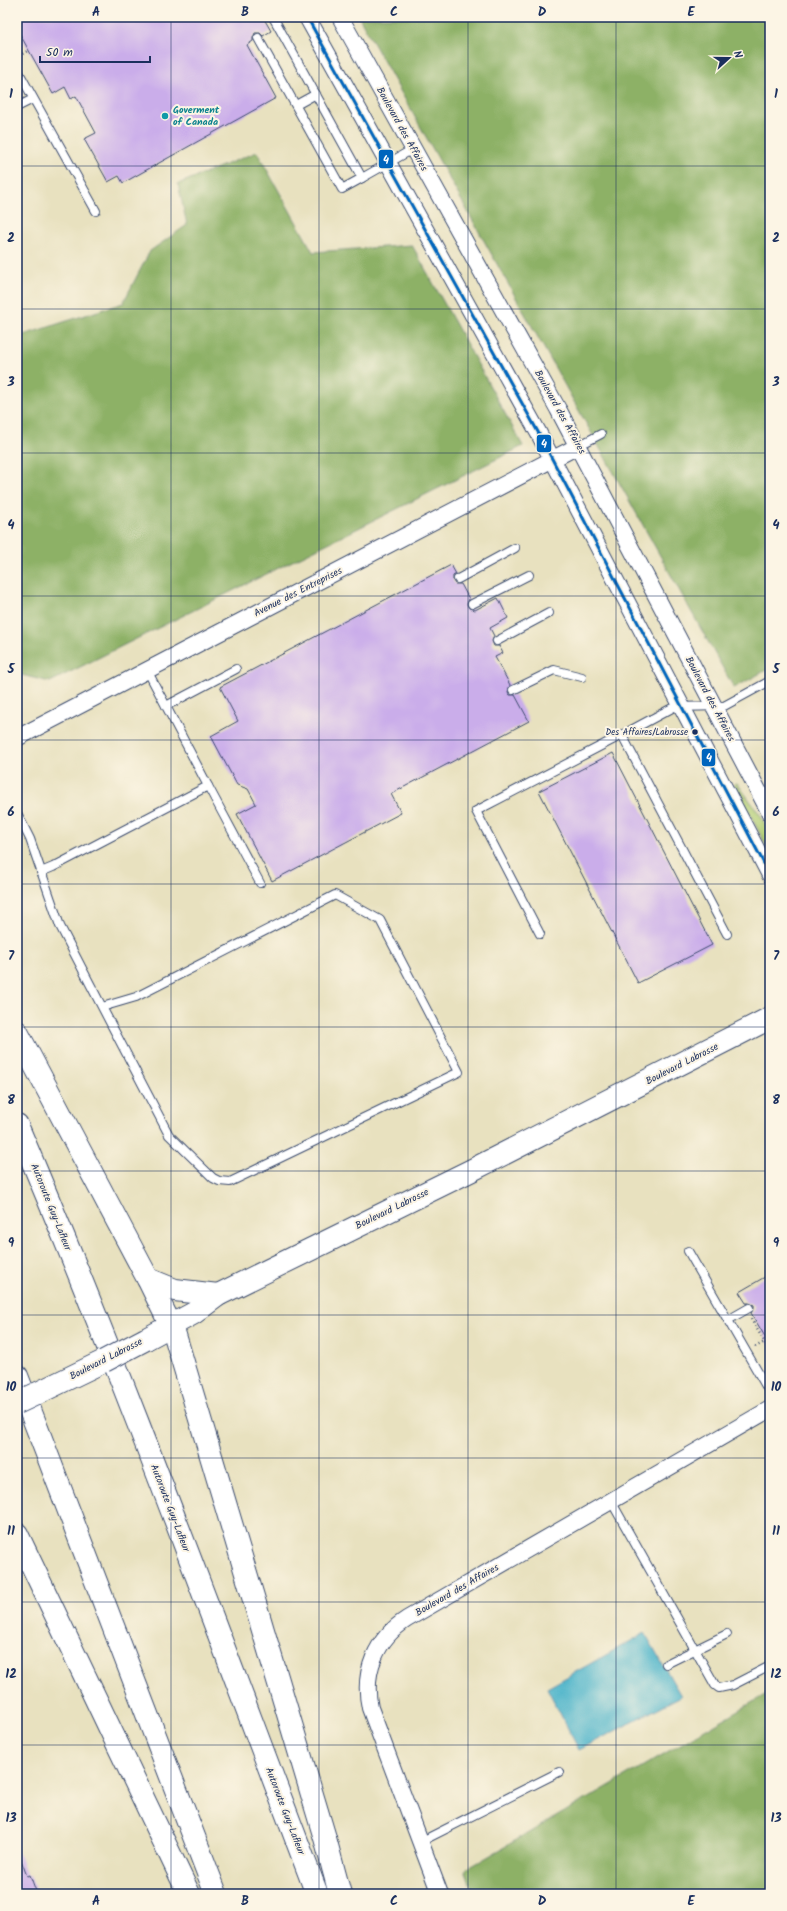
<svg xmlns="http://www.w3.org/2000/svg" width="787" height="1911" font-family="Kalam,sans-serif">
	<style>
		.green { fill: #b2ce75; stroke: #667e6a }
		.forest { fill: #8db166; stroke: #547062 }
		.water { fill: #4cb4ca; stroke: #347294 }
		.building { fill: #caadea }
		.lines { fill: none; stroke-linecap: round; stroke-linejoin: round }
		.lane-casing { stroke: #3a4a6d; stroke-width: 10 }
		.street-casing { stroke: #3a4a6d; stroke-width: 18 }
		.secondary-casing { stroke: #3a4a6d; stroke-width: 24 }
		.highway-casing { stroke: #3a4a6d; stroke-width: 24 }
		.path { stroke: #3a4a6d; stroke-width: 2.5; stroke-dasharray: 1 3; stroke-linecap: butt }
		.lane { stroke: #fff; stroke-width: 8 }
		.street { stroke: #fff; stroke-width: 16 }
		.secondary { stroke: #fff; stroke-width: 22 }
		.highway { stroke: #fff; stroke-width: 22 }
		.secondary-bridge-casing { stroke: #3a4a6d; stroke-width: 24; stroke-linecap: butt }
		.secondary-bridge { stroke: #fff; stroke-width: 22 }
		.bus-1-casing { stroke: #fcf5e5; stroke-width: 6 }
		.bus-1 { stroke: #0065bd; stroke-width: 3 }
		.grid { fill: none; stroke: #1b2f5e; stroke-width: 1; stroke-opacity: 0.55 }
		.culture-dot { fill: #0f9aa8; stroke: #fcf5e5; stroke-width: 1.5 }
		.bus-dot { fill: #1b2f5e; stroke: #fcf5e5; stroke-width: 1.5 }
		.labels { text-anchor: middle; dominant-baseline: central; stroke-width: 4; stroke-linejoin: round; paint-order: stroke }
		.bus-label { font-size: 9px; fill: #1b2f5e; stroke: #fcf5e5; text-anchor: end }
		.culture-label { font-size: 10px; font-weight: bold; fill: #0d838f; stroke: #fcf5e5; text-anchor: start }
		.street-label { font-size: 10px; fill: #1b2f5e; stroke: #fcf5e5 }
		.line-badge { stroke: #fcf5e5; stroke-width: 1.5 }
		.badge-label { font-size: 11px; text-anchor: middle; font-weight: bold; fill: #fff }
		.neatline { fill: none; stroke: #1b2f5e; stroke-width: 1.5 }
		.grid-label { font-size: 13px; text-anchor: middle; font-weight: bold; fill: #1b2f5e }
	</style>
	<rect width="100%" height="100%" fill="#fcf5e5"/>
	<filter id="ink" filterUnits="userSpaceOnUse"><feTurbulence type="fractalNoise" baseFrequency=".025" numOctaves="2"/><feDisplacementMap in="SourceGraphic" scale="8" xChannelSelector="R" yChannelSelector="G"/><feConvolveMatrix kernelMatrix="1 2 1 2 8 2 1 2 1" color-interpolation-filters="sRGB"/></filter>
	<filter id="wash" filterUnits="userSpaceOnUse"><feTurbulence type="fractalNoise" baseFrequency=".012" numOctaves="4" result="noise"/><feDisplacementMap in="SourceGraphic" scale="16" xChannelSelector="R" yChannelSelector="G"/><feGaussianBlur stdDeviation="0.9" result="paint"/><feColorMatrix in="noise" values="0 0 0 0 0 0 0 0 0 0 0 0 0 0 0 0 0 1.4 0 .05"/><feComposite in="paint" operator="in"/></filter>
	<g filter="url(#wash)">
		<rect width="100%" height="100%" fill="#e8e1bf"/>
		<polygon class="green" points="737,783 761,816 770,834 770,853 734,784"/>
		<g class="forest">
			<polygon points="359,17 770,17 770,668 734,688"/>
			<polygon points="257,152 313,252 412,245 523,446 50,682 17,674 17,337 123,303 150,251 187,225 178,184"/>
			<polygon points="770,1692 770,1894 474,1894 465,1870"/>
		</g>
		<polygon class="water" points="645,1633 681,1696 579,1750 547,1688"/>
		<g id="blocks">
			<g class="building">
				<polygon points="17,17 263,17 271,31 263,36 260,33 255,33 253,38 253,41 247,45 276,98 123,183 119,176 108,182 84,139 96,133 76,96 71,99 65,87 53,94 17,29"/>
				<polygon points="451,565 456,574 453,576 453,581 455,584 461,584 469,599 467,604 469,608 475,610 498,598 508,618 490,628 494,636 492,641 494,646 499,646 503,653 495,657 510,685 508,692 510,695 515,695 529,721 391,794 401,813 272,881 237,814 256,804 248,789 237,785 211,736 238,721 220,687"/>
				<polygon points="613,753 712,945 638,983 539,791"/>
				<polygon points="770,1274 770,1345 751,1313 754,1308 754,1305 749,1303 746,1303 739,1292"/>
				<polygon points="18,1852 27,1876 30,1875 37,1894 17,1894 17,1853"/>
			</g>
		</g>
	</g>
	<g filter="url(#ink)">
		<use href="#blocks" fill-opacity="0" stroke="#3a4a6d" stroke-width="1"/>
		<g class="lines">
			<g class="lane-casing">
				<g id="lane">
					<polyline points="273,17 362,178 413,149"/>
					<polyline points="258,38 342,189 362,178"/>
					<polyline points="17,69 96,211"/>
					<polyline points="296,105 316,94"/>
					<polyline points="17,107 33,99"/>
					<polyline points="578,446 601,434"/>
					<polyline points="458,579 515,548"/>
					<polyline points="472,604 529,575"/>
					<polyline points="497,641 549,613"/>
					<polyline points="513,690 554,670 582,677"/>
					<polyline points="166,706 236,669"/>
					<polyline points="208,786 260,883"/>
					<polyline points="17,813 30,839 60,926 102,1007 136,997 335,895 380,920 459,1072 230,1182 219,1181 213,1178 169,1135 102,1007"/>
					<polyline points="41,872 53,867 208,786 147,670"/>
					<polyline points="540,934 476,811 622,735"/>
					<polyline points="727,934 622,735 674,707 724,706 770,681"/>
					<polyline points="688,1251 770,1393"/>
					<polyline points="728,1320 749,1308"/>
					<polyline points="611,1501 715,1685 719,1688 733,1685 770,1666"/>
					<polyline points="666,1664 727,1634"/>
					<polyline points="420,1842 559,1772"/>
				</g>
			</g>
			<g class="street-casing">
				<g id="street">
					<polyline points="307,17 538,432 770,875"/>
					<polyline points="340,17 558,409 770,813"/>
					<polyline points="17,738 578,446"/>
					<path d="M 440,1894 L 370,1708 C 362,1672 376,1639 407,1619 L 770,1409"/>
				</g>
			</g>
			<g class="secondary-casing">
				<g id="secondary">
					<polyline points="146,1339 194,1313 218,1295 470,1171 770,1018"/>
					<polyline points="36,1394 104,1361"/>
				</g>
			</g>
			<g class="highway-casing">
				<g id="highway">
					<polyline points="17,1032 148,1279 174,1332 325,1838 340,1894"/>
					<path d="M 17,1125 C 125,1378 219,1637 317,1894"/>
					<polyline points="148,1279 175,1290 218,1295"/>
					<polyline points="17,1376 216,1894"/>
					<polyline points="17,1534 189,1894"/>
				</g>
			</g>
			<g class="path">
				<polyline points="19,56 29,50"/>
				<polyline points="751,1319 770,1351"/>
				<polyline points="755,1347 765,1342"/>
			</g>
			<use href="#lane" class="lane"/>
			<use href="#street" class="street"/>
			<use href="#secondary" class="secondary"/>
			<use href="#highway" class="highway"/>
			<g class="secondary-bridge-casing">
				<g id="secondary-bridge">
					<polyline points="104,1361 146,1339"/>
					<polyline points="17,1403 36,1394"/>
				</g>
			</g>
			<use href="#secondary-bridge" class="secondary-bridge"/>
			<g class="bus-1-casing">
				<polyline id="bus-1" points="307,17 538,432 770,875"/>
			</g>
			<use href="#bus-1" class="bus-1"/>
		</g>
	</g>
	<path class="grid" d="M 171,17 L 171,1894M 319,17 L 319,1894M 468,17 L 468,1894M 616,17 L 616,1894M 17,166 L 770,166M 17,309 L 770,309M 17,453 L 770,453M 17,596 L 770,596M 17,740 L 770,740M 17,884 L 770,884M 17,1027 L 770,1027M 17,1171 L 770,1171M 17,1315 L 770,1315M 17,1458 L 770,1458M 17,1602 L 770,1602M 17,1745 L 770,1745"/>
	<circle class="culture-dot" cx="165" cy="116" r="4"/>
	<circle class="bus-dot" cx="695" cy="732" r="3.5"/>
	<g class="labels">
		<g class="bus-label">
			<text x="688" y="732">Des Affaires/Labrosse</text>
		</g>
		<g class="culture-label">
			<text x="173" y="110">Goverment<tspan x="173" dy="12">of Canada</tspan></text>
		</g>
		<g class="street-label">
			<text transform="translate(402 129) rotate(61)">Boulevard des Affaires</text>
			<text transform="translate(560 412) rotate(61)">Boulevard des Affaires</text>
			<text transform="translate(298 592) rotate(-27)">Avenue des Entreprises</text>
			<text transform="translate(710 699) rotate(62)">Boulevard des Affaires</text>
			<text transform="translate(682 1064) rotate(-27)">Boulevard Labrosse</text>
			<text transform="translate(51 1207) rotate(68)">Autoroute Guy-Lafleur</text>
			<text transform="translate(392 1209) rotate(-26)">Boulevard Labrosse</text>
			<text transform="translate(106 1359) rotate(-27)">Boulevard Labrosse</text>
			<text transform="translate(170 1508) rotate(69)">Autoroute Guy-Lafleur</text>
			<text transform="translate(457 1590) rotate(-30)">Boulevard des Affaires</text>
			<text transform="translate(285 1811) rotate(69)">Autoroute Guy-Lafleur</text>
		</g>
	</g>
	<g class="line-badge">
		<rect x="378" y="149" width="16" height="20" rx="4" fill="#0065bd"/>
		<rect x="536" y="434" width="16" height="19" rx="4" fill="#0065bd"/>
		<rect x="701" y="748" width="15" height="19" rx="4" fill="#0065bd"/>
	</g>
	<g class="badge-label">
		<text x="386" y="163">4</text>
		<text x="544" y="447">4</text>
		<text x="709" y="761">4</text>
	</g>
	<rect width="787" height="1911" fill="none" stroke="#fcf5e5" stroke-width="44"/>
	<g transform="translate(729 58) rotate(69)" stroke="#fcf5e5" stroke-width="3" paint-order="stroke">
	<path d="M0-3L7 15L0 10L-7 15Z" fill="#1b2f5e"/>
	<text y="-6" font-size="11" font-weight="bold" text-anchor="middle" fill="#1b2f5e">N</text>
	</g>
	<path d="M40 56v6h110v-6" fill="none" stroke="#1b2f5e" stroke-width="2"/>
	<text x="46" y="56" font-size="12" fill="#1b2f5e" stroke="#fcf5e5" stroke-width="3" paint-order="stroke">50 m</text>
	<rect x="22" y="22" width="743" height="1867" class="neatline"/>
	<g class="grid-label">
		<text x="96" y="16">A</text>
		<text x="245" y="16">B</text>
		<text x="394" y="16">C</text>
		<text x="542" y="16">D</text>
		<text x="691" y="16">E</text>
		<text x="11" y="98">1</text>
		<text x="776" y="98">1</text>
		<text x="11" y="242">2</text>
		<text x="776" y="242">2</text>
		<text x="11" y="386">3</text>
		<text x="776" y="386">3</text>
		<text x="11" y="529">4</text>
		<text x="776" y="529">4</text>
		<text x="11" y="673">5</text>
		<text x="776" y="673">5</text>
		<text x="11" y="816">6</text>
		<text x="776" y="816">6</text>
		<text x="11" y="960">7</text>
		<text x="776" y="960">7</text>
		<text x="11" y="1104">8</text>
		<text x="776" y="1104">8</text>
		<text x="11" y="1247">9</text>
		<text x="776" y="1247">9</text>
		<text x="11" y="1391">10</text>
		<text x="776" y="1391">10</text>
		<text x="11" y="1535">11</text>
		<text x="776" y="1535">11</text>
		<text x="11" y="1678">12</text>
		<text x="776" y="1678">12</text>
		<text x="11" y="1822">13</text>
		<text x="776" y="1822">13</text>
		<text x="96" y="1905">A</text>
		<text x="245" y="1905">B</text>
		<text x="394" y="1905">C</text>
		<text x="542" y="1905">D</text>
		<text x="691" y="1905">E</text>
	</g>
</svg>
